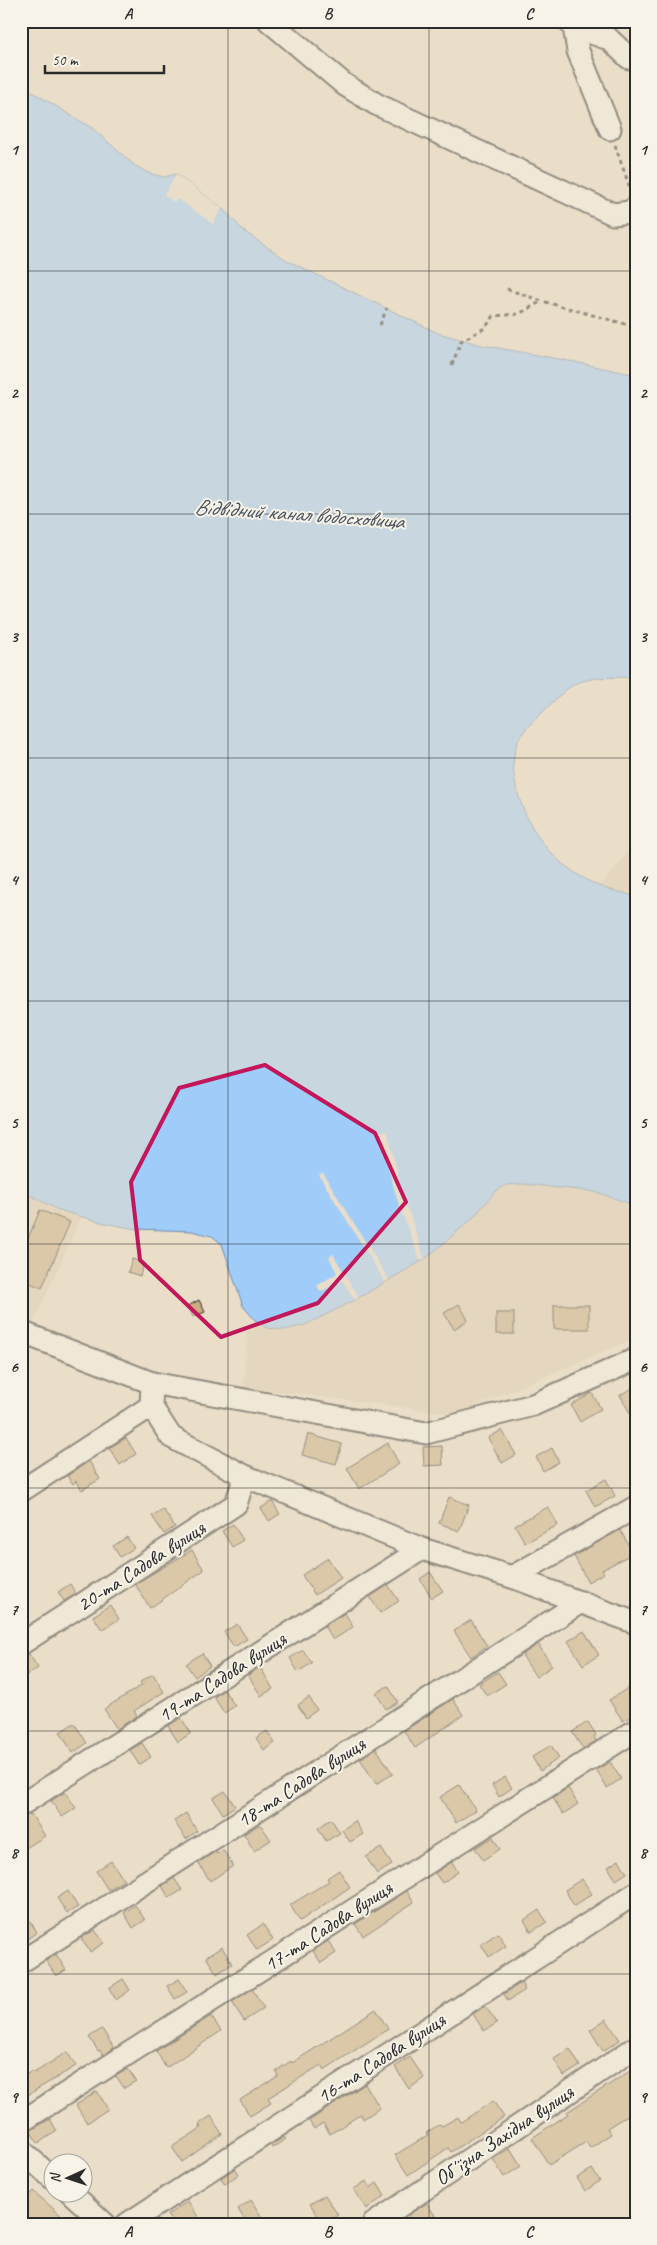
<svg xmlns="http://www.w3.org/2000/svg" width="657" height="2245" font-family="Caveat,sans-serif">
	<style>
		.built { fill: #e1cfb3 }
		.water { fill: #a0ccfa; stroke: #718ca7 }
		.pier { fill: #eadec9 }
		.building { fill: #cbad80; stroke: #2b2b2b }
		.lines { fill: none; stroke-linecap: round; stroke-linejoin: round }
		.minor-casing { stroke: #2b2b2b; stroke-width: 25 }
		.path { stroke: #2b2b2b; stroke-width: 3; stroke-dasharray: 4 4; stroke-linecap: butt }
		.minor { stroke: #f7f3e8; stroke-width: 21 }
		.marked { fill: none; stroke: #c2185b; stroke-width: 4; stroke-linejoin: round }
		.grid { fill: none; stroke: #2b2b2b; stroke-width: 1; stroke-opacity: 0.55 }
		.labels { text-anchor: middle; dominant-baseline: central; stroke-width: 4; stroke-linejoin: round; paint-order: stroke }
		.street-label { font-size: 21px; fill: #2b2b2b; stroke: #f7f3e8 }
		.water-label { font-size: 22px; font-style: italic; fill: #48535f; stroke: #f7f3e8 }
		.neatline { fill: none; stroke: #2b2b2b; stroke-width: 2 }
		.grid-label { font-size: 16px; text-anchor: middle; font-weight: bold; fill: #2b2b2b }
	</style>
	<rect width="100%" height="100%" fill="#eadec9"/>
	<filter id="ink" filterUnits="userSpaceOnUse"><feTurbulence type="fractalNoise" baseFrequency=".02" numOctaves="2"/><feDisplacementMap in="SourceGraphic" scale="10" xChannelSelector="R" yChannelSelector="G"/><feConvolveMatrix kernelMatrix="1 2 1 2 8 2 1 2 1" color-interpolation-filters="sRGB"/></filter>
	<g filter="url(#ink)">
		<g class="built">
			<polygon points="636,843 636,897 600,886"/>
			<polygon points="524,1184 596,1192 636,1206 636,1338 456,1414 243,1387 247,1331 256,1321 267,1328 305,1325 355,1300 425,1259 485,1204 496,1191 506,1185"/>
			<polygon points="21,1190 58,1210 82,1216 31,1328 21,1324"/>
		</g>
		<path class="water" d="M 21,85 L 92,128 L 134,165 L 148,173 L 164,177 L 176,174 L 222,208 L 245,232 L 288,261 L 438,333 L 482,345 L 575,362 L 636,375 L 636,678 C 616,677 598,676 579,682 C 566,687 554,701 544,711 C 534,721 520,732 516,746 C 505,779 529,831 552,854 C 564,867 583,879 599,886 C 611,891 624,892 636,897 L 636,1206 L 596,1192 L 524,1184 L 506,1185 L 496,1191 L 471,1220 L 425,1259 L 355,1300 L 305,1325 L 284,1330 L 267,1328 L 256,1321 L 243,1306 L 222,1244 L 212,1236 L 192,1231 L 136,1229 L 104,1223 L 58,1210 L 21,1190 Z"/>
		<g class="pier">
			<polygon points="176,174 222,208 213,224 178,199 174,202 164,195"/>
			<polygon points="387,1130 403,1195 425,1259 420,1261 398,1202 378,1133"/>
			<polygon points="323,1173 389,1280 385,1282 319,1175"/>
			<polygon points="333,1254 359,1297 355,1300 342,1280 321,1292 317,1286 337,1273 329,1257"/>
		</g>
		<g class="building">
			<polygon points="40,1210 70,1222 42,1288 21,1279 21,1255"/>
			<polygon points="132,1259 144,1263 140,1276 128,1272"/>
			<polygon points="199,1300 205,1312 193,1317 188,1306"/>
			<polygon points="459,1304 468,1320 454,1329 444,1313"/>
			<rect x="554" y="1305" width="35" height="24"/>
			<rect x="496" y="1313" width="18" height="21"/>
			<polygon points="636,1386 636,1424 620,1395"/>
			<polygon points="592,1393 601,1409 580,1422 571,1405"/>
			<polygon points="502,1430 516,1455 502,1463 488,1438"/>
			<polygon points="308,1434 342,1444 336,1464 302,1455"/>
			<polygon points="126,1438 136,1454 120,1465 109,1448"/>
			<polygon points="388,1443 399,1464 359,1489 347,1468"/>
			<polygon points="442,1446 443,1465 424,1466 423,1447"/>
			<polygon points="552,1448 559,1462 543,1471 536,1457"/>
			<polygon points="89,1461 100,1479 82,1490 76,1481 73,1484 67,1476"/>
			<polygon points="606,1479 615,1496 595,1507 586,1490"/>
			<polygon points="449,1497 469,1505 459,1531 439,1523"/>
			<polygon points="272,1501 280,1514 269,1521 261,1508"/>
			<polygon points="548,1507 558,1525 525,1543 515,1525"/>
			<polygon points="163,1509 175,1527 164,1534 152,1516"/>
			<polygon points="233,1524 243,1540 232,1547 222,1531"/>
			<polygon points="620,1530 633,1553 602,1570 604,1573 588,1582 574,1556"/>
			<polygon points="127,1537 134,1548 120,1557 113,1546"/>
			<polygon points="192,1550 204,1570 150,1608 135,1584"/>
			<polygon points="328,1558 341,1578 315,1595 302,1575"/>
			<polygon points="430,1572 443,1591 432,1598 420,1579"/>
			<polygon points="70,1584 76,1594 64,1601 58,1592"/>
			<polygon points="388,1585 399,1601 380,1613 370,1597"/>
			<polygon points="110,1605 119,1619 102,1630 93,1616"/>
			<polygon points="345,1613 353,1627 333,1640 324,1626"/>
			<polygon points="471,1620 487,1646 471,1657 454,1631"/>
			<polygon points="237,1624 247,1639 234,1647 224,1632"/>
			<polygon points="584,1631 599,1655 583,1665 568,1641"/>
			<polygon points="538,1644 552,1666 536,1677 522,1655"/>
			<polygon points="303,1650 312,1663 298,1672 290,1658"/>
			<polygon points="202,1653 210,1666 195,1677 186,1664"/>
			<polygon points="29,1654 38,1668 21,1679 21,1656"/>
			<polygon points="260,1667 273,1689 261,1696 248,1675"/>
			<polygon points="498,1672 506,1684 487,1696 479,1684"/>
			<polygon points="153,1674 164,1692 134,1711 137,1716 117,1729 104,1709 142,1685 140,1682"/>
			<polygon points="636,1683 636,1713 623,1721 609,1700"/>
			<polygon points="388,1686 398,1702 386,1709 376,1693"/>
			<polygon points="224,1690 235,1706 224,1713 214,1697"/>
			<polygon points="309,1697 317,1710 306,1718 298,1705"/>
			<polygon points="453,1699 463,1715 415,1748 404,1731"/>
			<polygon points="181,1718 191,1733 178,1742 168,1726"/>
			<polygon points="588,1722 596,1735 594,1737 596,1741 583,1749 572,1732"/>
			<polygon points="74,1723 87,1743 73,1753 60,1732"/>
			<polygon points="267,1731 275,1743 264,1750 256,1738"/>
			<polygon points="142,1743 151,1757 139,1765 130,1750"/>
			<polygon points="551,1745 559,1758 540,1771 532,1757"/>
			<polygon points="376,1748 393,1774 376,1784 360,1759"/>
			<polygon points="610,1762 621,1779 607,1788 596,1770"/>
			<polygon points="505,1777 512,1788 499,1797 492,1785"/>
			<polygon points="459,1785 476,1810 456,1823 440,1797"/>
			<polygon points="568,1788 578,1804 563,1814 553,1798"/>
			<polygon points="225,1791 235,1806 223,1814 213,1798"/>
			<polygon points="65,1792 76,1808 62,1817 51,1801"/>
			<polygon points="186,1813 197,1831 186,1839 174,1821"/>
			<polygon points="31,1814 45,1836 21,1851 21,1817"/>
			<polygon points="331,1819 340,1833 326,1841 318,1828"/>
			<polygon points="355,1821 363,1834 350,1842 342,1830"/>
			<polygon points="260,1824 271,1840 254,1851 244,1834"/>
			<polygon points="493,1837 500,1849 483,1860 475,1848"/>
			<polygon points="381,1848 392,1865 377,1874 366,1857"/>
			<polygon points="223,1850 233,1866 210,1881 198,1863 215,1852 217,1854"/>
			<polygon points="619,1860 627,1873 616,1880 608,1867"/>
			<polygon points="111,1861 124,1880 108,1890 96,1871"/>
			<polygon points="452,1862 458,1872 442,1883 435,1873"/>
			<polygon points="339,1870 350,1887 300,1921 290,1905 329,1881 327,1878"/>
			<polygon points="174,1878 182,1890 169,1898 162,1886"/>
			<polygon points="582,1879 592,1894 574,1906 565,1890"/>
			<polygon points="68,1891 78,1907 67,1913 57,1898"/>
			<polygon points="407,1891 414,1902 363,1936 355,1924"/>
			<polygon points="135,1905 145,1920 133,1928 124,1913"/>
			<polygon points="21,1907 37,1932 26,1940 21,1931"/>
			<polygon points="539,1910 547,1922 531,1932 524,1920"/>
			<polygon points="263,1924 273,1940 257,1950 247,1935"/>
			<polygon points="95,1930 104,1943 90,1952 81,1938"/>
			<polygon points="498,1933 506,1946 489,1957 481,1944"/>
			<polygon points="328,1941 336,1953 321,1963 313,1951"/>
			<polygon points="222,1947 232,1964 217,1974 206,1957"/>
			<polygon points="56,1954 66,1970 56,1976 46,1961"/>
			<polygon points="123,1979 130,1990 116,2000 109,1988"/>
			<polygon points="179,1979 187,1992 175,1999 167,1986"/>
			<polygon points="521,1983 525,1990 508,2001 504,1994"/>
			<polygon points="252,1989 264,2008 244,2021 232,2002"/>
			<polygon points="485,2006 497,2023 484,2031 473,2014"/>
			<polygon points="376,2009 388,2029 324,2070 321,2065 268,2098 271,2103 250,2116 240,2100 278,2076 276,2071 291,2061 292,2063"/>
			<polygon points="211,2016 221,2031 166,2068 156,2051"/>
			<polygon points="606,2019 620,2040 603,2051 590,2030"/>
			<polygon points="102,2029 114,2048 103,2055 100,2050 98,2051 89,2037"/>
			<polygon points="570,2049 580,2066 564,2076 554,2059"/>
			<polygon points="67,2052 76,2066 21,2099 21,2078 32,2071 34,2073"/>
			<polygon points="410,2057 424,2078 409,2089 395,2067"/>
			<polygon points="636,2067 636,2110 607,2128 611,2134 590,2148 586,2142 549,2165 532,2138 568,2114 567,2112"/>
			<polygon points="128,2069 136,2081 124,2088 116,2076"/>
			<polygon points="365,2084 380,2108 363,2119 361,2114 330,2134 323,2123 314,2129 309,2121"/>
			<polygon points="97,2091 108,2109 87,2123 76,2105"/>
			<polygon points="493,2101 504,2117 451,2152 448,2148 408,2175 395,2155 428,2135 426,2133 440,2124 442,2126 458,2117 461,2122"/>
			<polygon points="211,2116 222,2134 182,2162 172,2147 201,2128 199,2124"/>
			<polygon points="50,2119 57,2131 38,2143 30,2131"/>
			<polygon points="284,2137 286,2139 272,2148 271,2145"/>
			<polygon points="510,2148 521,2166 504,2177 493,2159"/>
			<polygon points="235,2168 239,2174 225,2184 221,2178"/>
			<polygon points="592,2169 600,2181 585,2191 577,2178"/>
			<polygon points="366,2181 370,2188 377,2183 385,2196 366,2209 354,2189"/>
			<polygon points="33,2191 71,2224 25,2224 21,2220 21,2204"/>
			<polygon points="325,2195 338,2215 323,2224 310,2204"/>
			<polygon points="251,2200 266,2224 247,2224 238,2209"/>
			<polygon points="188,2201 198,2217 188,2224 173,2224 167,2215"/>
			<polygon points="427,2203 440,2224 414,2224 408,2215"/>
		</g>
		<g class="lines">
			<g class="minor-casing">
				<g id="minor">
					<polyline points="269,21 345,85 376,104 613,214 630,212 636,207"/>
					<polyline points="568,21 574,27 578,51 610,129"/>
					<polyline points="574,27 609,39 629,58"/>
					<polyline points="21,1332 152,1383 426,1433 533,1405 636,1359"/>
					<polyline points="152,1383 151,1406 171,1437 245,1476 422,1549 512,1577 636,1623"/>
					<polyline points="21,1491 151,1406"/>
					<polyline points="512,1577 636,1507"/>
					<polyline points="21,1644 236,1504 245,1476"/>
					<polyline points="21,1805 422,1549"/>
					<polyline points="21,1962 581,1602"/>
					<polyline points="21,2122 636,1730"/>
					<polyline points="21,2150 52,2178"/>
					<polyline points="70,2192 105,2224"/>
					<polyline points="127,2224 636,1893"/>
					<polyline points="373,2224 636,2047"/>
				</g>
			</g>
			<g class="path">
				<polyline points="615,145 631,191"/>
				<polyline points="507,289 542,301 636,327"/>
				<polyline points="380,325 387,308"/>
				<polyline points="452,365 461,341 485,328 494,316 519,314 542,301"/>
			</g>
			<use href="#minor" class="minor"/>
		</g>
	</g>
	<path d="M0 0H657V2245H0ZM 265,1065 L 375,1133 L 406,1202 L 318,1303 L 221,1337 L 140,1260 L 131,1182 L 179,1088 Z" fill="#eadec9" fill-opacity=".55" fill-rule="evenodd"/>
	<path class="marked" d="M 265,1065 L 375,1133 L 406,1202 L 318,1303 L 221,1337 L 140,1260 L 131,1182 L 179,1088 Z"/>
	<path class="grid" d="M 228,21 L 228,2224M 429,21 L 429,2224M 21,271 L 636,271M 21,514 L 636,514M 21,758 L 636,758M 21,1001 L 636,1001M 21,1244 L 636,1244M 21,1488 L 636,1488M 21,1731 L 636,1731M 21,1974 L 636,1974"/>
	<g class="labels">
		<g class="street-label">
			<text transform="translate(141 1566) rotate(-33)">20-та Садова вулиця</text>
			<text transform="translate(222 1677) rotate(-33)">19-та Садова вулиця</text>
			<text transform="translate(301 1782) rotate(-33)">18-та Садова вулиця</text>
			<text transform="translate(328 1926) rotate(-33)">17-та Садова вулиця</text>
			<text transform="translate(381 2058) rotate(-33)">16-та Садова вулиця</text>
			<text transform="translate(504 2135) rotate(-34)">Обʼїзна Західна вулиця</text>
		</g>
		<g class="water-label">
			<text transform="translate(299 514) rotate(4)">Відвідний канал водосховища</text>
		</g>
	</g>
	<rect width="657" height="2245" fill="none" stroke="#f7f3e8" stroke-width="55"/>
	<g transform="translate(68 2178) rotate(267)"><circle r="24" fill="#f7f3e8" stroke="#a5a39c"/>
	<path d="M0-4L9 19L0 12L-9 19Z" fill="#2b2b2b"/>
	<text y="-8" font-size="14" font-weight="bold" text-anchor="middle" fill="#2b2b2b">N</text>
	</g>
	<path d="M45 65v8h119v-8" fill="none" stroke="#2b2b2b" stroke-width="2.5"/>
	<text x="52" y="65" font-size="15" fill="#2b2b2b" stroke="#f7f3e8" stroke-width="4" paint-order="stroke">50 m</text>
	<rect x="28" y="28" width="602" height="2190" class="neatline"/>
	<g class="grid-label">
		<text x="128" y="19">A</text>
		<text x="328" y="19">B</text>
		<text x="529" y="19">C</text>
		<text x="14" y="155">1</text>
		<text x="643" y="155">1</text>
		<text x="14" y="398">2</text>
		<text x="643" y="398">2</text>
		<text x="14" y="642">3</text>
		<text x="643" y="642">3</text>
		<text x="14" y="885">4</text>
		<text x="643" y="885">4</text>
		<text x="14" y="1128">5</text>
		<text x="643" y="1128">5</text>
		<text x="14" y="1372">6</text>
		<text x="643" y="1372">6</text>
		<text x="14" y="1615">7</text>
		<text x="643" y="1615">7</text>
		<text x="14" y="1858">8</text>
		<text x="643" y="1858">8</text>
		<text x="14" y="2102">9</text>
		<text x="643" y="2102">9</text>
		<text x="128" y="2237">A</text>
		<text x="328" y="2237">B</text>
		<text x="529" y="2237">C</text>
	</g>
</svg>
